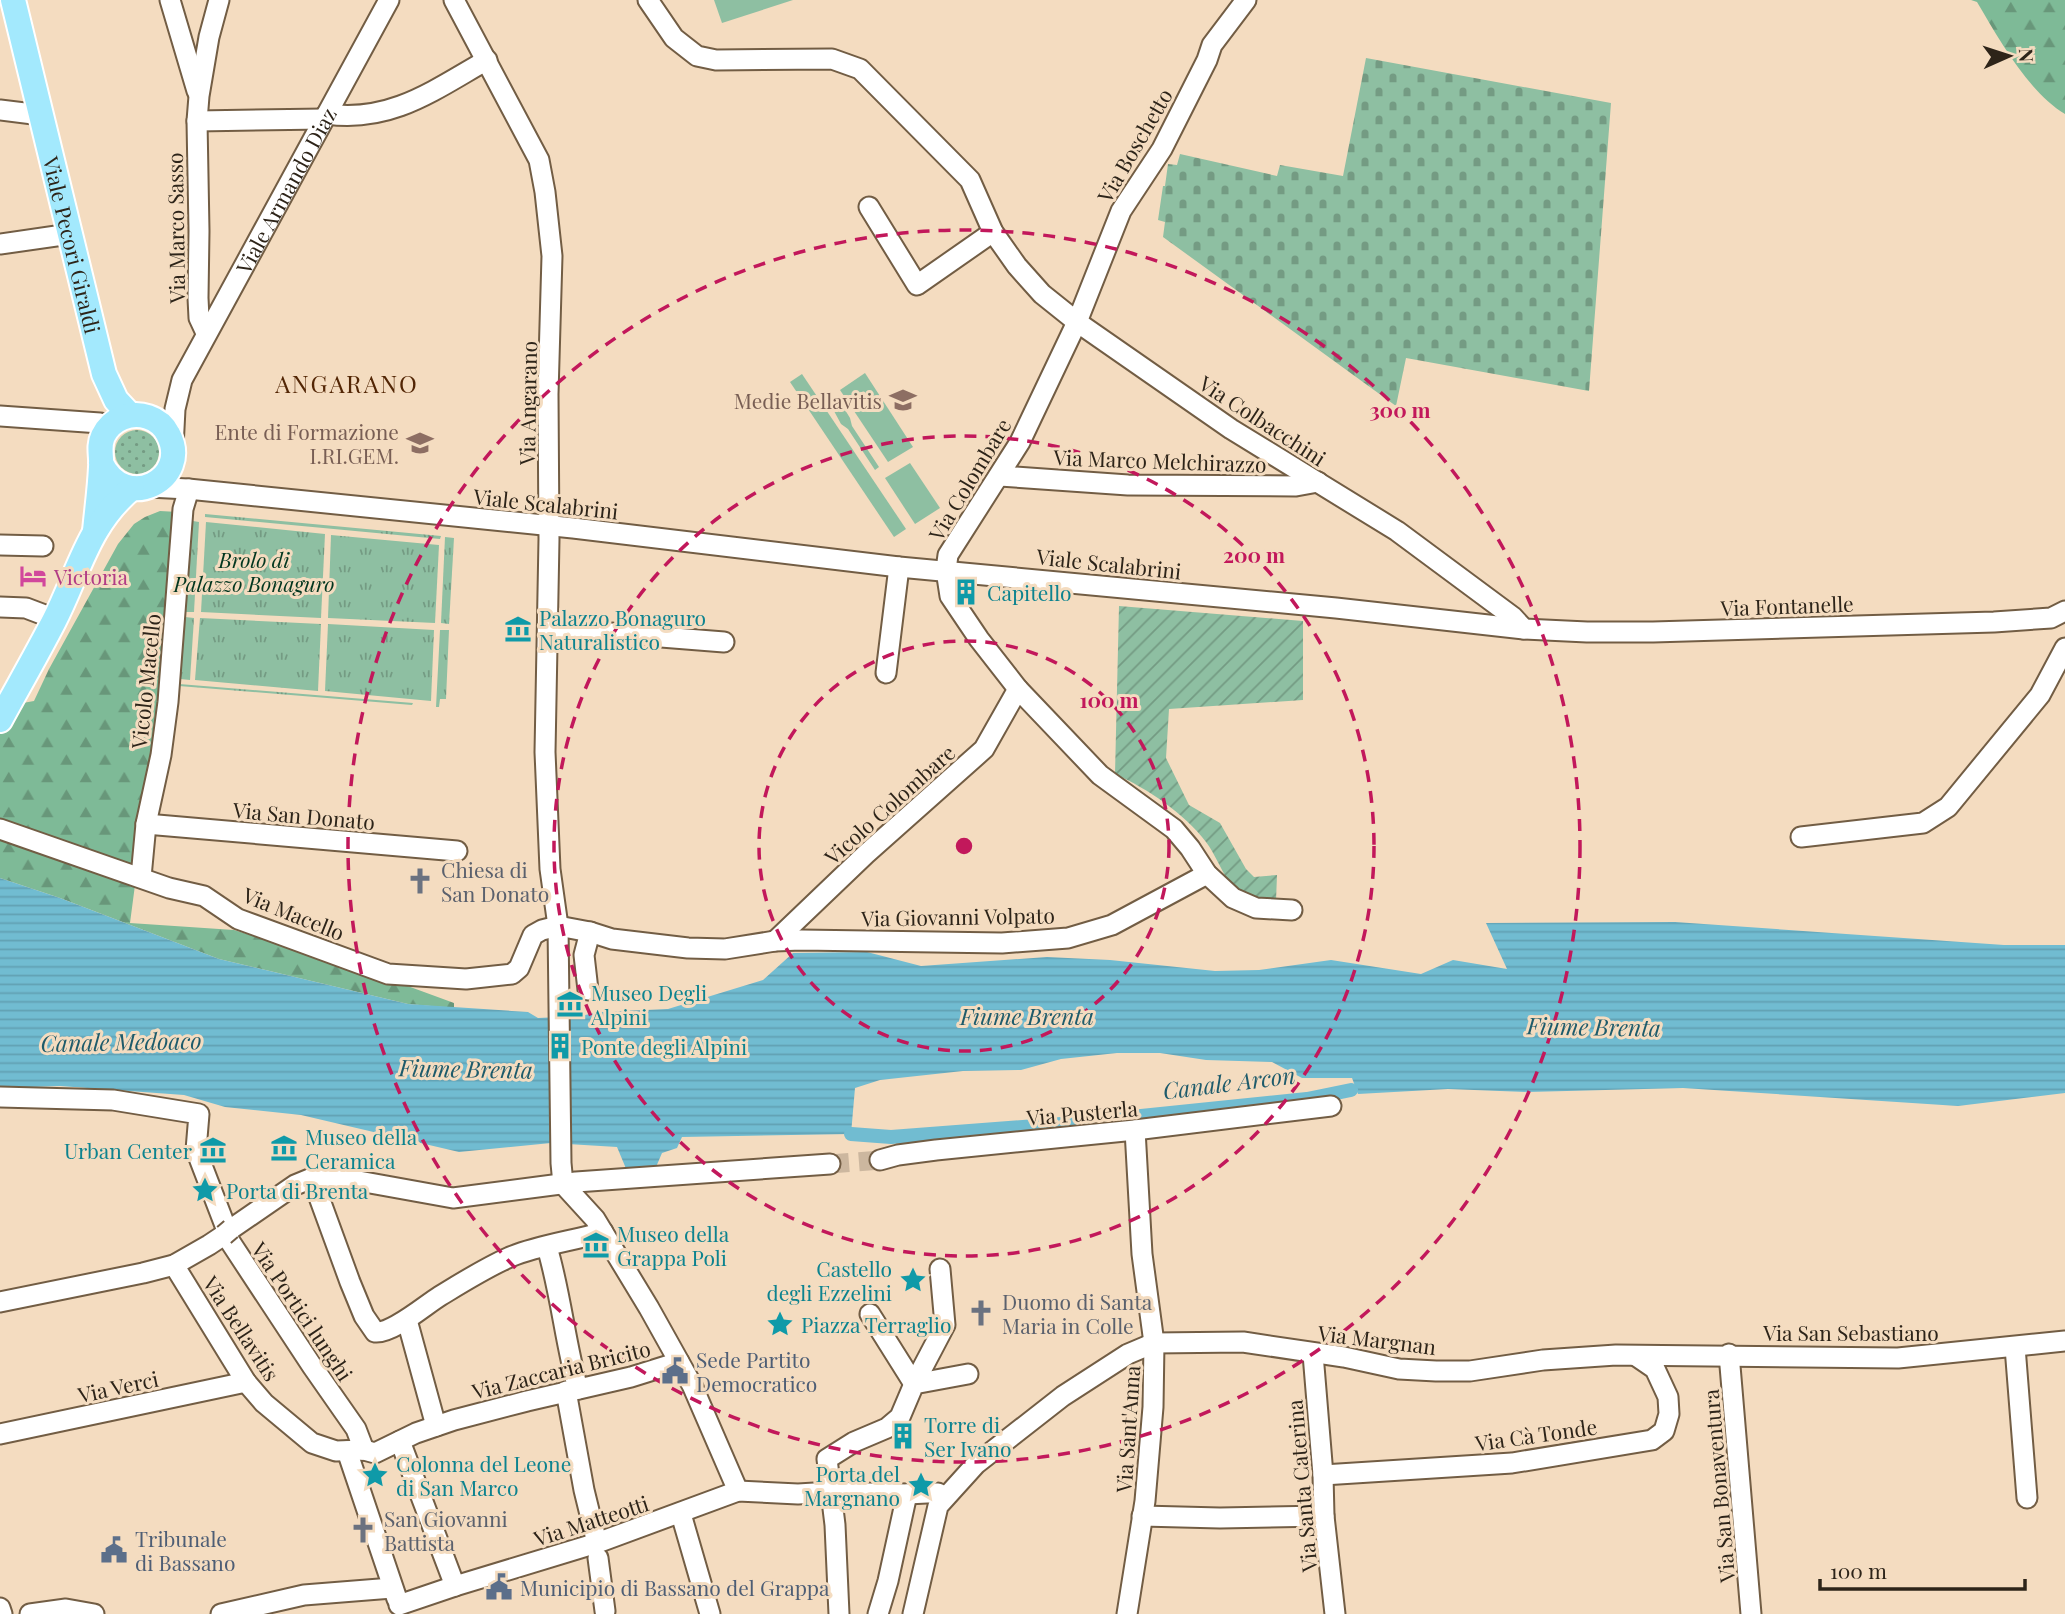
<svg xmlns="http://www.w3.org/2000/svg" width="2065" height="1614" font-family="'Playfair Display',serif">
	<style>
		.grass { fill: url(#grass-dots) }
		.forest { fill: url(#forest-firs) }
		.cemetery { fill: url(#cemetery-stones) }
		.park { fill: url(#park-tufts) }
		.garden { fill: url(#garden-furrows) }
		.pitch { fill: #8ebfa2 }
		.water { fill: url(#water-rules) }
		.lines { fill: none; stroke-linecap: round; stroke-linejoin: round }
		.canal { stroke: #71bcd1; stroke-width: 14 }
		.minor-tunnel { stroke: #ccb79f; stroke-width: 19; stroke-dasharray: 19 10; stroke-linecap: butt }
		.minor-casing { stroke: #725d44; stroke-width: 23 }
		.major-casing { stroke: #fff; stroke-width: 28 }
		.minor { stroke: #fff; stroke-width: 19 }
		.major { stroke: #a3e9fd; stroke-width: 24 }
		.minor-bridge-casing { stroke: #725d44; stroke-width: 23; stroke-linecap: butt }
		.minor-bridge { stroke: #fff; stroke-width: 19 }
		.ring { fill: none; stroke: #c2185b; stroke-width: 3.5; stroke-dasharray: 12 9 }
		.labels { text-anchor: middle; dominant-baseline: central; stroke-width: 6; stroke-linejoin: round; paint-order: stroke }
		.street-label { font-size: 21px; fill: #2d2419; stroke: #f4dcc0 }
		.education-label { font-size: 21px; fill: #785e54; stroke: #f4dcc0; text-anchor: end }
		.park-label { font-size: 21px; font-style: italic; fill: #02361f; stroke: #f4dcc0 }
		.hotel-label { font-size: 21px; fill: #b23c85; stroke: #f4dcc0; text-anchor: start }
		.culture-label { font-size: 21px; fill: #0d838f; stroke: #f4dcc0; text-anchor: start }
		.worship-label { font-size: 21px; fill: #5b616d; stroke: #f4dcc0; text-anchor: start }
		.service-label { font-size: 21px; fill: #4e5e75; stroke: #f4dcc0; text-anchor: start }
		.water-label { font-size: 23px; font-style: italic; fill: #1e5b6b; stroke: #f4dcc0 }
		.quarter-label { font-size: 24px; letter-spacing: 2px; fill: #532605; stroke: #f4dcc0 }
		.centre { fill: #c2185b; stroke: #f4dcc0; stroke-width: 3.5 }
		.ring-label { font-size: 21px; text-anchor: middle; font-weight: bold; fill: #c2185b; stroke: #f4dcc0; stroke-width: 6; stroke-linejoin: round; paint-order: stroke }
	</style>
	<defs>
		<pattern id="grass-dots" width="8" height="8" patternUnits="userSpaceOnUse" patternTransform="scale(1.75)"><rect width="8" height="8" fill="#8ebfa2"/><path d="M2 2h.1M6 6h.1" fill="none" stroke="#749b83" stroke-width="1.8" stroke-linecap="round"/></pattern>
		<pattern id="forest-firs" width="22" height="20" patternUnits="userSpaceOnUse" patternTransform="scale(1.75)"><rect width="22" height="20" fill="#7eba97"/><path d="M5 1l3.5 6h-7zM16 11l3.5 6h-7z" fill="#68977a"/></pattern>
		<pattern id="cemetery-stones" width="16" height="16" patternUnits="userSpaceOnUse" patternTransform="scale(1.75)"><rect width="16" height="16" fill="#8ebfa2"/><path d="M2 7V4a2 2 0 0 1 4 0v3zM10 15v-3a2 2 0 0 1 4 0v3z" fill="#749b83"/></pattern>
		<pattern id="park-tufts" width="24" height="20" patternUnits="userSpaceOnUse" patternTransform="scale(1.75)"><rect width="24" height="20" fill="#8ebfa2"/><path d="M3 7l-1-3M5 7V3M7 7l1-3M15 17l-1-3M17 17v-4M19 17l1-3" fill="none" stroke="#749b83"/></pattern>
		<pattern id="garden-furrows" width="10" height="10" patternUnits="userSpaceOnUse" patternTransform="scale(1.75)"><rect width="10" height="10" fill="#8ebfa2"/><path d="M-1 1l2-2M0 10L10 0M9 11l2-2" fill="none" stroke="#749b83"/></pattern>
		<pattern id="water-rules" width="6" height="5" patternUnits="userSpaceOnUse" patternTransform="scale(1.75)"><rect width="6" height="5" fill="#71bcd1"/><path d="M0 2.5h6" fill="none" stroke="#62a1b3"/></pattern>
	</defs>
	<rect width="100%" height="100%" fill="#f4dcc0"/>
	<circle class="grass" cx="137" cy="452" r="22"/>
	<g class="forest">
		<path d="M 1971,0 L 2065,0 L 2065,114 C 2028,92 1999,39 1977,2 Z"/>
		<polygon points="160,511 178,512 173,596 130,923 234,930 364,970 454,1003 454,1008 408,1004 219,959 60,898 0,878 0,707 34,701 49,669 118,544 134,524 145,517"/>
	</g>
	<polygon class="cemetery" points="1366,58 1611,103 1589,391 1406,358 1396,406 1163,237 1165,222 1158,220 1163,186 1165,186 1168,164 1177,165 1180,154 1277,176 1280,165 1343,176"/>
	<g class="park">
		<polygon points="205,514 441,536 440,539 205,517"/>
		<polygon points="193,521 199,522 194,612 186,612"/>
		<polygon points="206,522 325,534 321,618 201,612"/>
		<polygon points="331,535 439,545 435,623 328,618"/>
		<polygon points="445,537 454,538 449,624 441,623"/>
		<polygon points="185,617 194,618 190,680 180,679"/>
		<polygon points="200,618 321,624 318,691 195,680"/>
		<polygon points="328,624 434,630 431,701 325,691"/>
		<polygon points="440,630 449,630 446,699 440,699 439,707 436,707"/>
		<polygon points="179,684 413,703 412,705 179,686"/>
	</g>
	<path class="garden" d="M 1119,606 L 1303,621 L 1303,700 L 1169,709 L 1166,758 L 1189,805 L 1220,823 L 1246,869 L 1254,877 L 1277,875 L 1276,901 C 1262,899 1236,894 1228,880 C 1220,868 1215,854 1206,842 C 1184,813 1148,789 1115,774 Z"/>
	<g class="pitch">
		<polygon points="714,0 793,0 722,23"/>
		<polygon points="865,373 913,447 888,462 840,390"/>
		<polygon points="802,374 906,529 894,537 790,382"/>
		<polygon points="842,405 850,418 852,426 879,467 875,470 848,429 841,424 834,411"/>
		<polygon points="910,463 940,508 915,524 885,478"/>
	</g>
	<polygon class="water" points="0,878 60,898 219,959 408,1004 528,1012 538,1018 580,1016 600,1012 668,1009 763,980 793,953 867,952 921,966 1047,957 1110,960 1215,971 1259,970 1331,960 1421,974 1453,960 1507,969 1486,923 1675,922 2004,945 2065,945 2065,1093 1958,1106 1683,1088 1528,1092 1448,1089 1358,1094 1352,1078 1302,1078 1272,1062 1206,1060 1160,1053 1117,1053 1061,1059 1021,1070 963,1071 880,1080 855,1088 851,1134 682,1137 677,1148 662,1153 656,1167 627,1171 617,1147 551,1143 459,1152 301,1115 225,1107 184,1095 60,1086 0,1088"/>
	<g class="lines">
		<g class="canal">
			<polyline points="1112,1119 1307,1099 1351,1090"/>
			<polyline points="851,1134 891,1137 1087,1122"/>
		</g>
		<polyline class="minor-tunnel" points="830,1164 880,1160"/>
		<g class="minor-casing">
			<g id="minor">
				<polyline points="170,0 197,91"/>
				<polyline points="454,0 539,160 545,192 552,256 548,394 549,539 545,752 550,869 558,926 561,1163 563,1184"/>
				<polyline points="648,0 674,38 697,56 716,60 832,59 860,69 970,180 993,232 1017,266 1042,294 1077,322 1231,429 1397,531 1513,617 1524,629"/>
				<polyline points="1246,0 1212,45 1207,60 1162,149 1121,211 1077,322 1020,442 948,555 946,570 950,596 979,639 1018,689 1100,775 1174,829 1190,848 1207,874 1233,898 1256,908 1292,910"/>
				<polyline points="0,110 41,115"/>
				<path d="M 327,114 C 391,123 434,90 487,60"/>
				<polyline points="197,121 324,119"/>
				<polyline points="869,207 917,285 993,232"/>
				<polyline points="0,244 70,234"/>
				<polyline points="206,333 199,318 198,298 199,231 197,121 199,96 209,37 219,0"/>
				<polyline points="0,416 100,423"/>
				<path id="s1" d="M 173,448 L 175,409 L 182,380 L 389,0"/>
				<polyline points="1000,476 1128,485 1296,486 1318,482"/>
				<polyline points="149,487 188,489 573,528 899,567 1336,608 1524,629 1587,632 1653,632 1994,622 2051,618 2065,611"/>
				<polyline points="0,545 43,546"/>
				<polyline points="0,607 26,608 55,619"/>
				<polyline points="548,628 724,642"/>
				<polyline points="886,673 899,567"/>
				<polyline points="146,824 457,851"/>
				<polyline points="0,829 169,888 204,896 238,919 388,974 466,979 512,974 519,968 533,935 542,930 558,926 590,932 612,939 688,948 725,949 775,941 801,940 1002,943 1068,938 1112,925 1207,874"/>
				<polyline points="1801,837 1923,823 1948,807 2040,695 2065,648"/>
				<polyline points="141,877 146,824 161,755 168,702 183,509 189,489"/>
				<polyline points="775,941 866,854 984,749 1018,689"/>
				<polyline points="588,990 584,955 590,932"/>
				<polyline points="0,1097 113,1100 199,1114 196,1150 226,1228 229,1240 312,1366 356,1429 364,1450"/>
				<polyline points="880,1160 898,1155 936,1150 1135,1130 1331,1106"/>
				<path d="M 312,1178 L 350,1282 L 364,1316 L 375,1332 C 392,1334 424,1306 440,1296 C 463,1282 485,1268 510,1257 C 539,1245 573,1241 603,1232"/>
				<polyline points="563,1184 595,1219 649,1308 692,1385 738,1491"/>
				<polyline points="231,1229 295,1185 312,1178 331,1176 453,1198 576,1182 830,1164"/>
				<path d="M 547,1247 C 561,1294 565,1342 578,1389"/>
				<polyline points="174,1265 246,1382 264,1403 312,1443 336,1451 364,1450 375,1453 416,1433 454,1420 527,1401 631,1377 679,1362"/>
				<polyline points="0,1302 143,1273 174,1265 209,1245 224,1235"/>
				<polyline points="870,1314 914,1384"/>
				<polyline points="407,1320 436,1426"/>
				<polyline points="2015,1347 2027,1498"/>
				<polyline points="1313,1354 1323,1475 1324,1516 1335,1614"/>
				<polyline points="1729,1354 1751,1614"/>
				<polyline points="914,1384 945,1325 940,1269"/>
				<polyline points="566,1391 584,1490 597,1543"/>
				<polyline points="0,1434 246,1382"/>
				<polyline points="400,1441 455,1586"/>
				<polyline points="347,1451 397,1599"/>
				<polyline points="1323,1475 1512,1463 1652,1440 1664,1431 1669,1414 1668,1397 1655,1369 1636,1356"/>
				<polyline points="681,1514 710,1614"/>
				<polyline points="1142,1516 1220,1518 1324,1516"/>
				<polyline points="598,1558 605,1611"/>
				<polyline points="399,1605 455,1586 597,1543 738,1491 798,1494 831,1492 907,1494 927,1493 938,1493 944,1497"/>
				<polyline points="0,1608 2,1614"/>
				<polyline points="30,1614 66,1609 94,1614"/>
				<polyline points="221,1614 304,1595 392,1588"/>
				<polyline points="839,1614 835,1525 827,1459 854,1442 887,1428 900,1417 914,1384 968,1374"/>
				<polyline points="878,1614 888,1581 907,1494"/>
				<polyline points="913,1614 938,1506 976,1464 1063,1396 1128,1354 1154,1343 1243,1342 1344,1357 1399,1369 1436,1371 1470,1371 1543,1360 1616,1355 1898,1358 2065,1341"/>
				<polyline points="1127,1614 1145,1501 1153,1407 1154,1343 1142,1254 1135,1130"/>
			</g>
		</g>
		<g class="major-casing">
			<g id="major">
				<path id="s2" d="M 13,0 L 104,374 L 116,400 L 130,415"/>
				<path d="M 95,531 C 97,510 100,489 101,467 C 102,456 98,447 103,436 C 111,419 131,411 148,417 C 157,420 164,426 168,434 C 192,479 125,514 101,463"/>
				<path d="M 0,720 C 18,687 37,654 54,621 C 79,572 88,524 132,488"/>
			</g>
		</g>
		<use href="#minor" class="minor"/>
		<use href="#major" class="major"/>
		<g class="minor-bridge-casing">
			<polyline id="minor-bridge" points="224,1235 231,1229"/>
		</g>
		<use href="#minor-bridge" class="minor-bridge"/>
	</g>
	<g class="ring">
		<circle cx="964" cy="846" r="205"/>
		<circle cx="964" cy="846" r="410"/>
		<circle cx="964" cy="846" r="616"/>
	</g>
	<defs>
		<g id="school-bare" transform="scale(2.1)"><path d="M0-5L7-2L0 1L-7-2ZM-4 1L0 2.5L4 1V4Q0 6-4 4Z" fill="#8d6e63" stroke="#f4dcc0" stroke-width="2.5" paint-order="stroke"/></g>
		<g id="hotel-bare" transform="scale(2.1)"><path d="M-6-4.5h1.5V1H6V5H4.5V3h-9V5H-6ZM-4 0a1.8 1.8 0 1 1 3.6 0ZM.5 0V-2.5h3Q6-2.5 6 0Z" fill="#d1479c" stroke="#f4dcc0" stroke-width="2.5" paint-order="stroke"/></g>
		<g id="building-bare" transform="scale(2.1)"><path d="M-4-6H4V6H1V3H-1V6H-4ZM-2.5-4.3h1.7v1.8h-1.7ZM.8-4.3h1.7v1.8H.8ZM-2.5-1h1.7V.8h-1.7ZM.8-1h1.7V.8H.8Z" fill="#0f9aa8" stroke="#f4dcc0" stroke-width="2.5" paint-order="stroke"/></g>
		<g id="museum-bare" transform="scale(2.1)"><path d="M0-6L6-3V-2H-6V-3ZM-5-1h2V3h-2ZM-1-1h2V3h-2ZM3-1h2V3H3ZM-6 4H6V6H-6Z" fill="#0f9aa8" stroke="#f4dcc0" stroke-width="2.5" paint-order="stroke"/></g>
		<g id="church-bare" transform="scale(2.1)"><path d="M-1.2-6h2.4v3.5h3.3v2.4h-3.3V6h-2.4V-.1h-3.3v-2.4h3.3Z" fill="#6b7280" stroke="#f4dcc0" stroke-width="2.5" paint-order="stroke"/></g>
		<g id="sight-bare" transform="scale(2.1)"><path d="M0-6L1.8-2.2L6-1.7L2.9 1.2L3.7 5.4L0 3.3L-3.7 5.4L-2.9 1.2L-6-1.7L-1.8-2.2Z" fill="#0f9aa8" stroke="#f4dcc0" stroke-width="2.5" paint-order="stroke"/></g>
		<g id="civic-bare" transform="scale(2.1)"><path d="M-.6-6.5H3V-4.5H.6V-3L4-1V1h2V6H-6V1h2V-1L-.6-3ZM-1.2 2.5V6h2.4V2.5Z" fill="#5c6f8a" stroke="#f4dcc0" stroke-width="2.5" paint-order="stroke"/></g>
	</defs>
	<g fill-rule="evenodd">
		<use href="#school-bare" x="903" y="400"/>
		<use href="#school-bare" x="420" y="443"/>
		<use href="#hotel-bare" x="33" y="576"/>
		<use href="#building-bare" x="966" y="592"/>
		<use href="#museum-bare" x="518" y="629"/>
		<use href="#church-bare" x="420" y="881"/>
		<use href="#museum-bare" x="570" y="1004"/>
		<use href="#building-bare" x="560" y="1046"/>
		<use href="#museum-bare" x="284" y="1148"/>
		<use href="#museum-bare" x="213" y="1150"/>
		<use href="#sight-bare" x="205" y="1190"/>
		<use href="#museum-bare" x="596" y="1245"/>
		<use href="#sight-bare" x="913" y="1280"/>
		<use href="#church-bare" x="981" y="1313"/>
		<use href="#sight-bare" x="780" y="1324"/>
		<use href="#civic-bare" x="675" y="1371"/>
		<use href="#building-bare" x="903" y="1436"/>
		<use href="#sight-bare" x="375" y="1475"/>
		<use href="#sight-bare" x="921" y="1485"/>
		<use href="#church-bare" x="363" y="1530"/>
		<use href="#civic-bare" x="114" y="1550"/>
		<use href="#civic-bare" x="499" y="1587"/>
	</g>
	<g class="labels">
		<g class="street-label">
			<text transform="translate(1134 145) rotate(-60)">Via Boschetto</text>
			<text stroke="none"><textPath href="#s1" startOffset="285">Viale Armando Diaz</textPath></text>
			<text transform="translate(175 228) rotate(-91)">Via Marco Sasso</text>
			<text stroke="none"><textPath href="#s2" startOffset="252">Viale Pecori Giraldi</textPath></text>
			<text transform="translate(527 403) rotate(-89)">Via Angarano</text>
			<text transform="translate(1263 420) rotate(33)">Via Colbacchini</text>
			<text transform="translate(1160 460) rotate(2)">Via Marco Melchirazzo</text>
			<text transform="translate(969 479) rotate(-59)">Via Colombare</text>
			<text transform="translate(546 503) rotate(6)">Viale Scalabrini</text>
			<text transform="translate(1109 563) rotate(6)">Viale Scalabrini</text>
			<text transform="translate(1787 605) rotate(-2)">Via Fontanelle</text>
			<text transform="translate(145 681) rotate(-84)">Vicolo Macello</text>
			<text transform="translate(889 804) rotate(-42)">Vicolo Colombare</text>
			<text transform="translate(304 815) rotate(5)">Via San Donato</text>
			<text transform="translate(294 913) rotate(22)">Via Macello</text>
			<text transform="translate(958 916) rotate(-1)">Via Giovanni Volpato</text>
			<text transform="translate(1082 1112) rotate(-5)">Via Pusterla</text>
			<text transform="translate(303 1311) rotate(56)">Via Portici lunghi</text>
			<text transform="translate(242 1328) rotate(57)">Via Bellavitis</text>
			<text x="1851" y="1332">Via San Sebastiano</text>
			<text transform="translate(1377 1339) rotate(7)">Via Margnan</text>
			<text transform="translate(561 1369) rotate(-14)">Via Zaccaria Bricito</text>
			<text transform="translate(118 1386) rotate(-12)">Via Verci</text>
			<text transform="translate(1127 1429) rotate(-86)">Via Sant'Anna</text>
			<text transform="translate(1536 1434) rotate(-8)">Via Cà Tonde</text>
			<text transform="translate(1301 1486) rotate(-95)">Via Santa Caterina</text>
			<text transform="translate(1718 1486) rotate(-95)">Via San Bonaventura</text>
			<text transform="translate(591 1520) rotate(-18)">Via Matteotti</text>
		</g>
		<g class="education-label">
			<text x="882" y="400">Medie Bellavitis</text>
			<text x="399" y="431">Ente di Formazione<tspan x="399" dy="24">I.RI.GEM.</tspan></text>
		</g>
		<g class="park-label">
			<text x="254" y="559">Brolo di<tspan x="254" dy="24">Palazzo Bonaguro</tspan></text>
		</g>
		<g class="hotel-label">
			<text x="54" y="576">Victoria</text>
		</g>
		<g class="culture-label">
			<text x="987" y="592">Capitello</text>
			<text x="539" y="617">Palazzo Bonaguro<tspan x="539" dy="24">Naturalistico</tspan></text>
			<text x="591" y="992">Museo Degli<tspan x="591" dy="24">Alpini</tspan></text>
			<text x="581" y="1046">Ponte degli Alpini</text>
			<text x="305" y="1136">Museo della<tspan x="305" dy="24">Ceramica</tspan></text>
			<text x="192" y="1150" text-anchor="end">Urban Center</text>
			<text x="226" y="1190">Porta di Brenta</text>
			<text x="617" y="1233">Museo della<tspan x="617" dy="24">Grappa Poli</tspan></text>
			<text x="892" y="1268" text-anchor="end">Castello<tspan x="892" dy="24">degli Ezzelini</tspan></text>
			<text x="801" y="1324">Piazza Terraglio</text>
			<text x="924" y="1424">Torre di<tspan x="924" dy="24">Ser Ivano</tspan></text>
			<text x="396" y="1463">Colonna del Leone<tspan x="396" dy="24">di San Marco</tspan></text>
			<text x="900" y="1473" text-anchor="end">Porta del<tspan x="900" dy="24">Margnano</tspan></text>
		</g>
		<g class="worship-label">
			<text x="441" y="869">Chiesa di<tspan x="441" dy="24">San Donato</tspan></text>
			<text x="1002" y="1301">Duomo di Santa<tspan x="1002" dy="24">Maria in Colle</tspan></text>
			<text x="384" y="1518">San Giovanni<tspan x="384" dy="24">Battista</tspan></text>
		</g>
		<g class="service-label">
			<text x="696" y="1359">Sede Partito<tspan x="696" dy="24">Democratico</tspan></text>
			<text x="135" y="1538">Tribunale<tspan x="135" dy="24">di Bassano</tspan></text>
			<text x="520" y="1587">Municipio di Bassano del Grappa</text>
		</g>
		<g class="water-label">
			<text x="1027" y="1015">Fiume Brenta</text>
			<text transform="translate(1594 1026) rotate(1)">Fiume Brenta</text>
			<text transform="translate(121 1041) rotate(-1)">Canale Medoaco</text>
			<text transform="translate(466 1068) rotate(1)">Fiume Brenta</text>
			<text transform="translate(1229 1082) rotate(-7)">Canale Arcon</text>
		</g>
		<g class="quarter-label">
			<text x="347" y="383">ANGARANO</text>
		</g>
	</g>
	<circle cx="964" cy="846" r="10" class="centre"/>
	<g class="ring-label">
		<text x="1400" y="418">300 m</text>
		<text x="1254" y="563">200 m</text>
		<text x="1109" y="708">100 m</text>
	</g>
	<g transform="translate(2009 56) rotate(87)" stroke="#f4dcc0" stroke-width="5" paint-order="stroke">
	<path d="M0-5L12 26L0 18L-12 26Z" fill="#2d2419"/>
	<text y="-10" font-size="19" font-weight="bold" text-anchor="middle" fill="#2d2419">N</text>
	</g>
	<path d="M1820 1579v10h205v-10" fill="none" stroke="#2d2419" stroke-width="3.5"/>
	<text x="1830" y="1579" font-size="21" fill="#2d2419" stroke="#f4dcc0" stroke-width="5" paint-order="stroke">100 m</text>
</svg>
